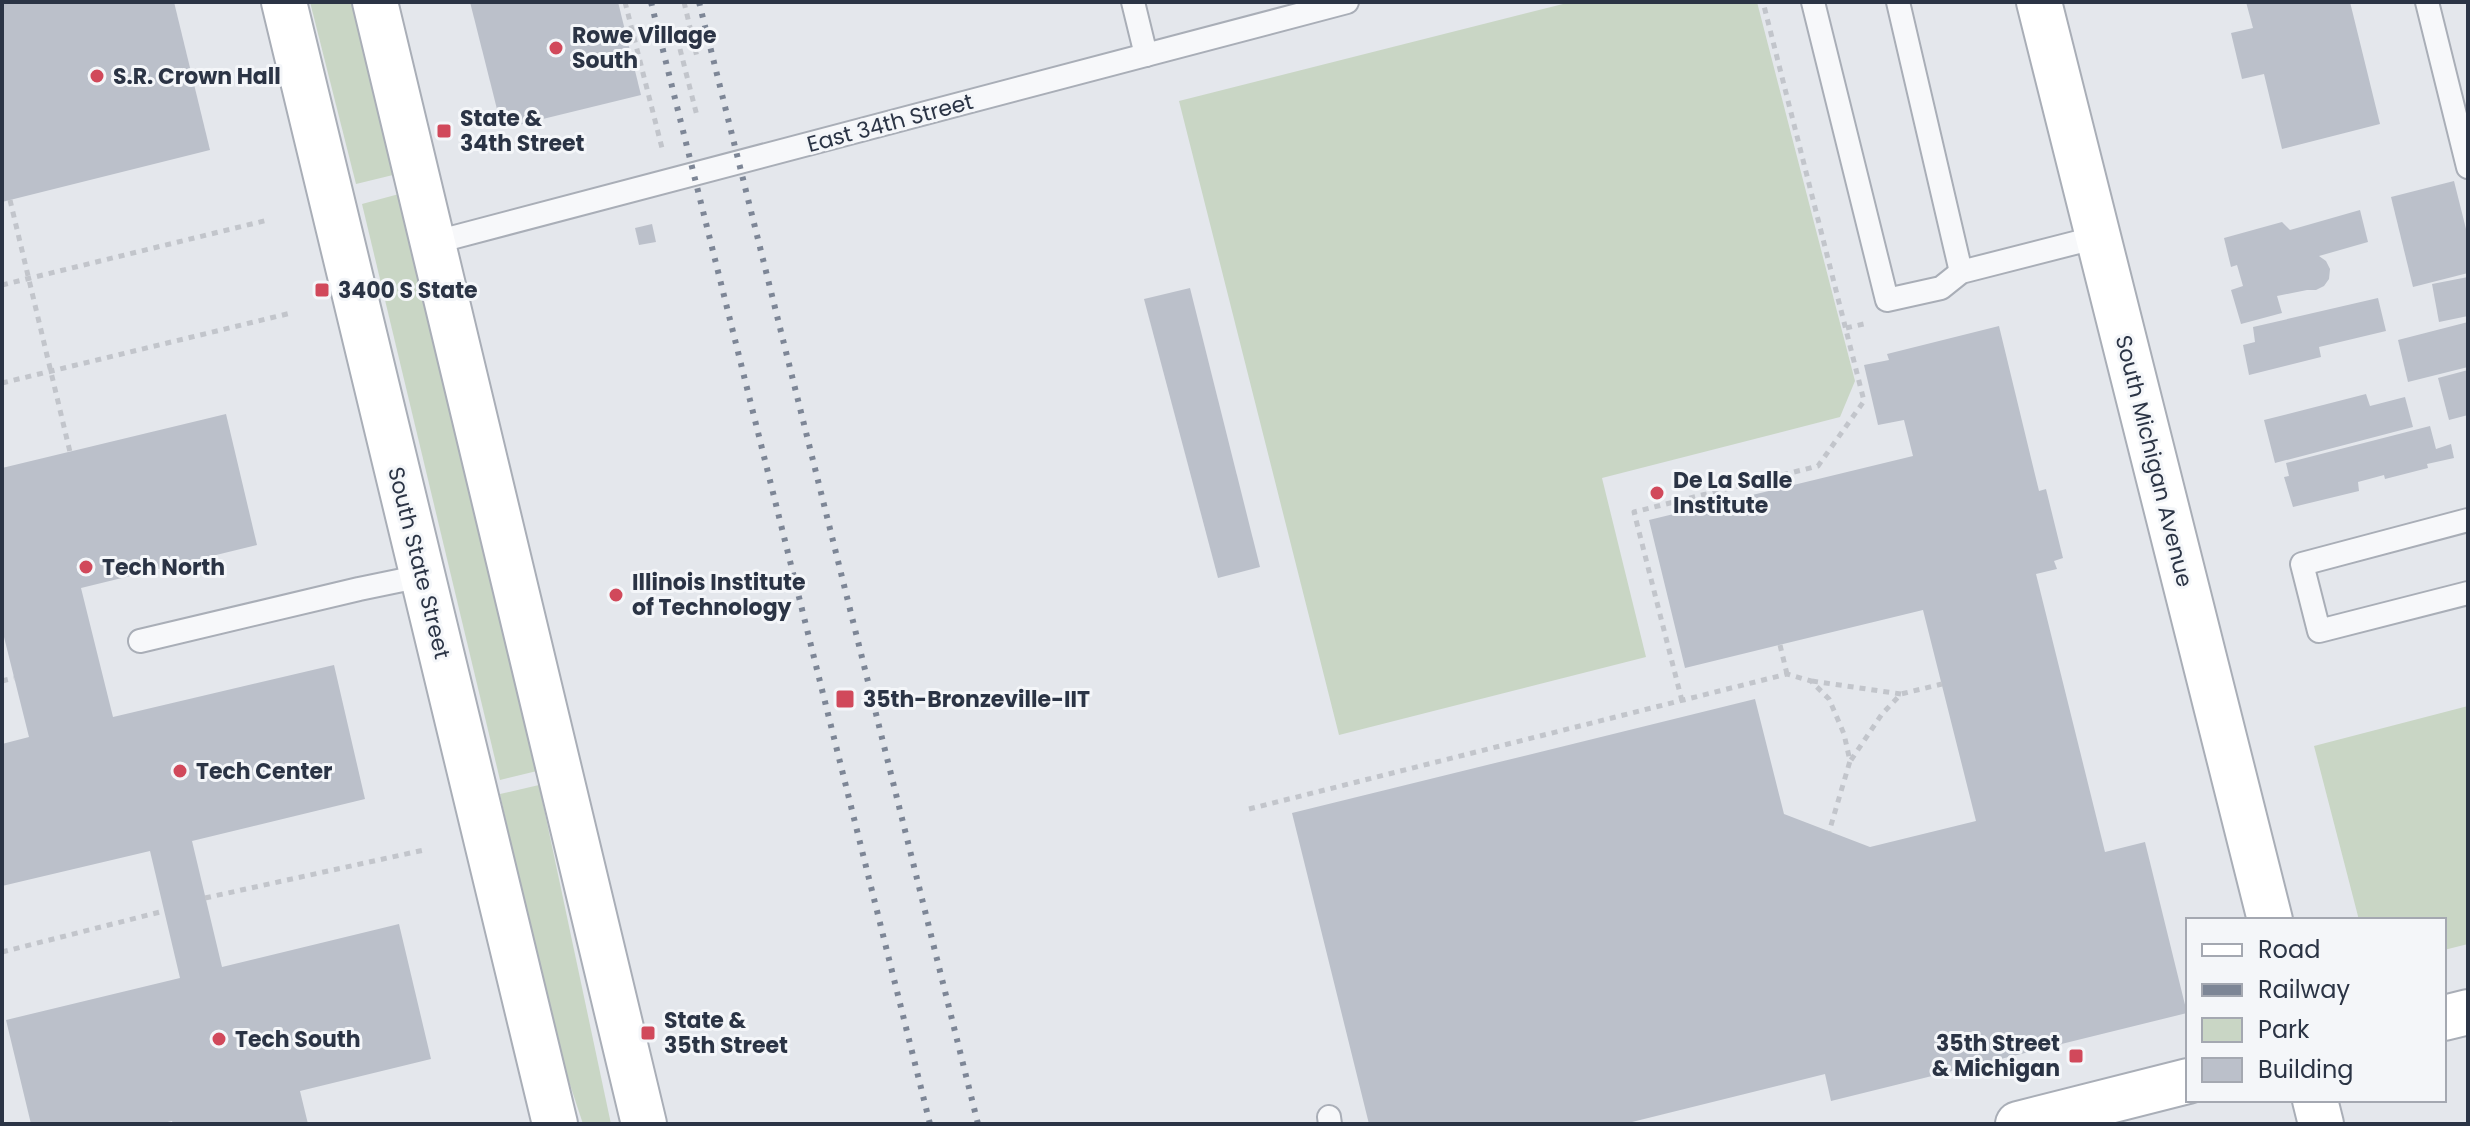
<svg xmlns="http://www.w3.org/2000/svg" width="2470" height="1126" font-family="Poppins,sans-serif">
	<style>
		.green { fill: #c9d6c5 }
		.building { fill: #bbc0ca }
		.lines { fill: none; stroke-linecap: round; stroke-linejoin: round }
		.lane-casing { stroke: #a9aeb7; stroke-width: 26 }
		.secondary-casing { stroke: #a9aeb7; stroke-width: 48 }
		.path { stroke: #c2c5cb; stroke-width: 5; stroke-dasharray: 6 6; stroke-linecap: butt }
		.lane { stroke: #f7f8fa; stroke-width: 22 }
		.secondary { stroke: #fff; stroke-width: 44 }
		.rail { stroke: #7d8696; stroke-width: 6; stroke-dasharray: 4 8; stroke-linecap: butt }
		.poi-dot { fill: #d1495b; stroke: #f4f6f9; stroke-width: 3 }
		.labels { text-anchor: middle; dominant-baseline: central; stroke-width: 6; stroke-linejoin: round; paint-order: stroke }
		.poi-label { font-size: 22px; font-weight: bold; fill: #2b3445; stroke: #f4f6f9; text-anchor: start }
		.street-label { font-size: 22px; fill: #2b3445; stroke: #f4f6f9 }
	</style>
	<rect width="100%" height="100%" fill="#e4e7ec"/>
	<g class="green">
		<polygon points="310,2 352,2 393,175 356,184"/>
		<polygon points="1571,2 1757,2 1855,381 1840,417 1602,478 1646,657 1339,735 1179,101"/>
		<polygon points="399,194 537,771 500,780 362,204"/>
		<polygon points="2468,706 2468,944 2444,950 2444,920 2359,920 2314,746"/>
		<polygon points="539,785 611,1124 583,1124 551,1027 500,794"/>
	</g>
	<g class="building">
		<polygon points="2,2 174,2 210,150 2,202"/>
		<polygon points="470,2 618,2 641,95 502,129"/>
		<polygon points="2246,2 2350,2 2380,124 2282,149 2264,74 2242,79 2231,33 2253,28"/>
		<polygon points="2454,181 2468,237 2468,273 2413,287 2391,197"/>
		<polygon points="2360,210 2368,242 2319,256 2326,261 2330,269 2329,279 2324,286 2316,290 2307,290 2277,296 2282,313 2241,324 2231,290 2243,286 2237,265 2231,267 2224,238 2282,222 2290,230"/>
		<polygon points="652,224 656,242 639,245 635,228"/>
		<polygon points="2468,277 2468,316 2439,322 2432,284"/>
		<polygon points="1190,288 1260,567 1218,578 1144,299"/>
		<polygon points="2378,298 2386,331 2319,347 2321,357 2249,375 2243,345 2255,342 2253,327"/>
		<polygon points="2468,322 2468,367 2408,382 2398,340"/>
		<polygon points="1999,326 2039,491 2046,489 2063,558 2054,561 2057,569 2036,574 2105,852 2145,842 2187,1013 1831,1101 1825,1074 1624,1124 1369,1124 1292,813 1755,699 1784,814 1870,847 1976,821 1923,610 1685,668 1649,520 1913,456 1904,420 1878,425 1864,365 1889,360 1887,354"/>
		<polygon points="2468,370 2468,415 2449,420 2438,378"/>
		<polygon points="2366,394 2370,406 2405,397 2413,427 2275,463 2264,420"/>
		<polygon points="226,414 257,545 81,588 113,717 334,665 365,799 192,841 222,967 399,924 431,1059 300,1091 308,1124 173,1124 172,1121 159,1124 31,1124 6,1020 180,978 150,851 2,886 2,744 29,737 2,629 2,468"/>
		<polygon points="2430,426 2436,449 2451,444 2454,458 2427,464 2428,468 2385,479 2384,475 2358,482 2359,491 2293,507 2284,477 2289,476 2286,463"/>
	</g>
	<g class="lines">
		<g class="lane-casing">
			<g id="lane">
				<polyline points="1133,2 1146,55"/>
				<polyline points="1813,2 1887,300 1941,288 1961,272 2098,237"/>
				<polyline points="1898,2 1961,272"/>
				<polyline points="2427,2 2468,167"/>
				<polyline points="432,243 1347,2"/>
				<polyline points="2468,520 2302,564 2319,631 2468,593"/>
				<polyline points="140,641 359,589 422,576"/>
				<polyline points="1329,1117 1330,1124"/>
			</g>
		</g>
		<g class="secondary-casing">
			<g id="secondary">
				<polyline points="284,2 555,1124"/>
				<polyline points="375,2 644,1124"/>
				<polyline points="2039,2 2270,920"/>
				<polyline points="2444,1018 2468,1012"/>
				<polyline points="2315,1100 2321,1124"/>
				<polyline points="2018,1124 2188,1081"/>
			</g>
		</g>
		<g class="path">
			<polyline points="625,2 663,152"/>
			<polyline points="684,2 697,57"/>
			<polyline points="680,49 697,116"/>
			<polyline points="10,200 70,452"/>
			<polyline points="2,285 268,220"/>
			<polyline points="1846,328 1868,323"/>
			<polyline points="2,383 291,313"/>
			<polyline points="1780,645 1787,674"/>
			<polyline points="2,681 14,678"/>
			<polyline points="1812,681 1901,694"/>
			<polyline points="1682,701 1634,512 1818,466 1864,401 1763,2"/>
			<polyline points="1851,760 1882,714 1901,694 1942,684"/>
			<polyline points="1249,809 1787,674 1811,681 1829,699 1844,734 1850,761 1829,832"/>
			<polyline points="205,898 424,850"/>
			<polyline points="2,952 164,911"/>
		</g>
		<use href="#lane" class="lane"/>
		<use href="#secondary" class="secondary"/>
		<g class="rail">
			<polyline points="651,2 930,1124"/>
			<polyline points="699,2 978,1124"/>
		</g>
	</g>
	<g class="poi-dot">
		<circle cx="556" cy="48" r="8"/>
		<circle cx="97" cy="76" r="8"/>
		<rect x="436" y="123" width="16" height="16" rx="4"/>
		<rect x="314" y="282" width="16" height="16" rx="4"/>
		<circle cx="1657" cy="493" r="8"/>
		<circle cx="86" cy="567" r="8"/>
		<circle cx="616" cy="595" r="8"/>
		<rect x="835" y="689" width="20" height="20" rx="4"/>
		<circle cx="180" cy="771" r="8"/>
		<rect x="640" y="1025" width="16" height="16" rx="4"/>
		<circle cx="219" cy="1039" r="8"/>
		<rect x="2068" y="1048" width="16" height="16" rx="4"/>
	</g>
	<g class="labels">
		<g class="poi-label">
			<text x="572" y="35">Rowe Village<tspan x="572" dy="25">South</tspan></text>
			<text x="113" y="76">S.R. Crown Hall</text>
			<text x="460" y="118">State &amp;<tspan x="460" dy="25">34th Street</tspan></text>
			<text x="338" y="290">3400 S State</text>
			<text x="1673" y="480">De La Salle<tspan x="1673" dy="25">Institute</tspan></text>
			<text x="102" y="567">Tech North</text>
			<text x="632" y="582">Illinois Institute<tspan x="632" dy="25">of Technology</tspan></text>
			<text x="863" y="699">35th-Bronzeville-IIT</text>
			<text x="196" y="771">Tech Center</text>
			<text x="664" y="1020">State &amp;<tspan x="664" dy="25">35th Street</tspan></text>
			<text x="235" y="1039">Tech South</text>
			<text x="2060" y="1043" text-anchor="end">35th Street<tspan x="2060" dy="25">&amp; Michigan</tspan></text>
		</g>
		<g class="street-label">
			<text transform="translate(890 123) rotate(-15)">East 34th Street</text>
			<text transform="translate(2154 461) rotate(76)">South Michigan Avenue</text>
			<text transform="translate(419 563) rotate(76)">South State Street</text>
		</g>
	</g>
	<rect width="2470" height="1126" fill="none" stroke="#2b3445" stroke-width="8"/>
	<rect x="2186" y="918" width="260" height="184" fill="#f4f6f9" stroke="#a4a8b1" stroke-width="2"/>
	<rect x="2202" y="944" width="40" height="12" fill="#ffffff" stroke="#a4a8b1" stroke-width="2"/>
	<text x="2258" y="958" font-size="24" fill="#2b3445">Road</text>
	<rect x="2202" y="984" width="40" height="12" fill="#7d8696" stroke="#a4a8b1" stroke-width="2"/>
	<text x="2258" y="998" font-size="24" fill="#2b3445">Railway</text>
	<rect x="2202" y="1018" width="40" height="24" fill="#c9d6c5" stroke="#a4a8b1" stroke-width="2"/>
	<text x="2258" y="1038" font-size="24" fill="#2b3445">Park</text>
	<rect x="2202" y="1058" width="40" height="24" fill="#bbc0ca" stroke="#a4a8b1" stroke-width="2"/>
	<text x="2258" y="1078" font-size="24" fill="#2b3445">Building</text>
</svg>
